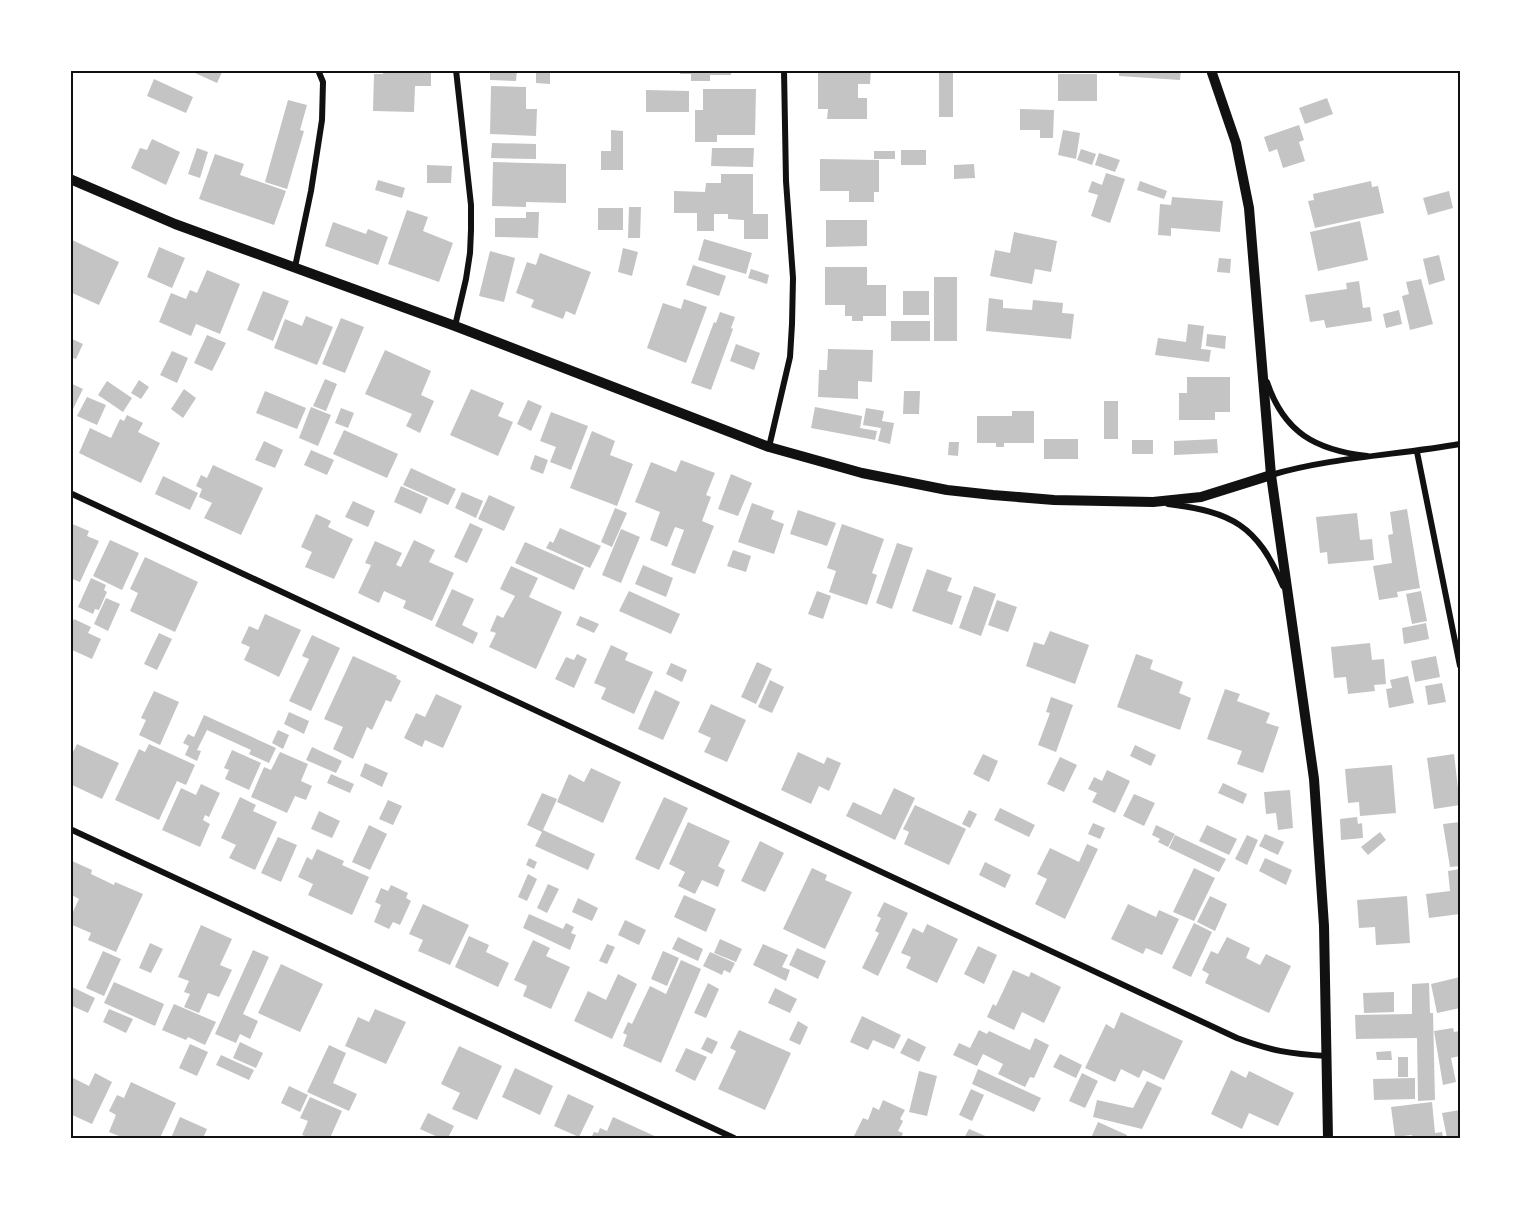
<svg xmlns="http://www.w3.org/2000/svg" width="1531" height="1209" font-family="Overpass,sans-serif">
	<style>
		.building { fill: #c4c4c4 }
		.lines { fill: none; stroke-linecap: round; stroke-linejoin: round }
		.minor { stroke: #111; stroke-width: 6 }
		.tertiary { stroke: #111; stroke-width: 10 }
		.neatline { fill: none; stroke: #111; stroke-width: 2 }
	</style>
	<rect width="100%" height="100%" fill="#fff"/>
	<g class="building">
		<polygon points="196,70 223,70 217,83 195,73"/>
		<polygon points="383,70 431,70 431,86 415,86 414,112 373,111 374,74 383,74"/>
		<polygon points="490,70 517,70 516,81 490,80"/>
		<polygon points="536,70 550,70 550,84 536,83"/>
		<polygon points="680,70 731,70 731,75 710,75 710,81 691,81 691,74 680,74"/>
		<polygon points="821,70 871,70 870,84 858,84 858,98 867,98 867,119 827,119 828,109 818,109 818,72 821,72"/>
		<rect x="939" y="70" width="14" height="47"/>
		<polygon points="1119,70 1181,70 1180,80 1119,76"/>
		<rect x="1058" y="74" width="39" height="27"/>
		<polygon points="154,79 193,97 186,113 147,96"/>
		<polygon points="491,86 526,87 526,109 537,109 536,136 490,134"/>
		<polygon points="703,89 756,89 755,135 717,135 717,142 695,142 695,110 703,110"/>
		<polygon points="646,90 689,91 689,112 646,112"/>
		<polygon points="1327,98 1333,114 1305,124 1299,108"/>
		<polygon points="288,100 307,105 300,130 304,131 287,189 265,182"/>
		<polygon points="1020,109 1054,110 1053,138 1040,138 1040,130 1020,130"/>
		<polygon points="1299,125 1304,140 1299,142 1305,161 1283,168 1277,149 1269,152 1264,137"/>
		<polygon points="611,130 623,131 623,170 601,170 601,151 611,151"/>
		<polygon points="1063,130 1080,133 1076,159 1058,155"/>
		<polygon points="152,139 180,152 166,185 131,168 140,148 147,150"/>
		<polygon points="492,143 536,144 536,159 491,158"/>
		<polygon points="197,148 208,152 200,178 188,174"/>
		<polygon points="712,148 754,148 753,167 711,166"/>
		<polygon points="1081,149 1096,154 1092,165 1077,160"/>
		<rect x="901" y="150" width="25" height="15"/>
		<rect x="874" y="151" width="21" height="8"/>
		<polygon points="1099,153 1120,160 1115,172 1095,165"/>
		<polygon points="215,154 244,164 240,175 286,191 274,225 199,199"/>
		<polygon points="820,159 879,160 879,192 874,192 874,202 849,202 849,191 820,191"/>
		<polygon points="493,162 566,164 566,203 526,202 526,207 492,206"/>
		<polygon points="974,164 975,178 954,179 954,165"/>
		<polygon points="427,165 452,166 451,183 427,183"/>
		<polygon points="1106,173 1125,179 1110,223 1091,216 1098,195 1088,192 1092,181 1102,185"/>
		<polygon points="721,174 753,174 753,214 768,214 768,239 744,239 744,220 728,219 728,214 714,214 714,231 697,231 697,213 674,213 674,191 705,192 706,183 721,183"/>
		<polygon points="378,180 405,188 402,198 375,190"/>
		<polygon points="1140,181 1167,191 1164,199 1137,190"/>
		<polygon points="1371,181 1372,187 1378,186 1384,213 1315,228 1308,201 1314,200 1313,194"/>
		<polygon points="1449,191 1453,208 1428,215 1423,198"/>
		<polygon points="1172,197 1223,201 1220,232 1171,228 1171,236 1158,235 1160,204 1171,205"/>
		<polygon points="629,207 641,207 640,238 628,238"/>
		<rect x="598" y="208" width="25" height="22"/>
		<polygon points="407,210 428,217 423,231 453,243 439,282 388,264"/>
		<polygon points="526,212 539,212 538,238 495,237 495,218 526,218"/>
		<polygon points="826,220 867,220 867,246 826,247"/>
		<polygon points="1360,221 1368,260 1318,271 1310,232"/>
		<polygon points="333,222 366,234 368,229 388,237 378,265 325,246"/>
		<polygon points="1014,232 1057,241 1051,272 1035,269 1032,284 990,276 995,250 1010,253"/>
		<polygon points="70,239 119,262 99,305 70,292"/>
		<polygon points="704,239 752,253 746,274 698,260"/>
		<polygon points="159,247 185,258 172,288 147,277"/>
		<polygon points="623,248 638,252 632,276 618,272"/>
		<polygon points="490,251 515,258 504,302 479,296"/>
		<polygon points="540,253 591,272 575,315 566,311 563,319 531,307 534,300 516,293 527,262 536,265"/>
		<polygon points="1439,255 1445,280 1429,285 1423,259"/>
		<polygon points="1219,258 1231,259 1230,273 1217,272"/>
		<polygon points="693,265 726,276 719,296 686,285"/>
		<polygon points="825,267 867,267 867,285 886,285 886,316 863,316 863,321 852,321 852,316 845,316 845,305 825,305"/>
		<polygon points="751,269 769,275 767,284 748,278"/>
		<polygon points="207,270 240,284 220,334 196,324 191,336 159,322 171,293 186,299 190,290 197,293"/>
		<rect x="934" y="277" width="23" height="64"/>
		<polygon points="1421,279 1433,324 1410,330 1402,296 1409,294 1406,282"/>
		<polygon points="1359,281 1363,308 1370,307 1372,321 1326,328 1324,320 1310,322 1305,295 1347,289 1346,283"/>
		<polygon points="263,291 289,301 273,341 247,330"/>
		<rect x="903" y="291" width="26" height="24"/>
		<polygon points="989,298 1003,300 1003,308 1032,310 1033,300 1063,303 1062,313 1074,314 1071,339 986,331"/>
		<polygon points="684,299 707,307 686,363 647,348 663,303 681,309"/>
		<polygon points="1399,310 1402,324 1386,328 1383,314"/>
		<polygon points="720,312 735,317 731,328 733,329 711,390 691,383 714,322 716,323"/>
		<polygon points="306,316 333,327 317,365 274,348 285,319 302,326"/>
		<polygon points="341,318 364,327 345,373 322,364"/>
		<rect x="891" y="321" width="39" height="20"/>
		<polygon points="1188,324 1204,326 1201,349 1211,350 1209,362 1155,355 1158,338 1186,342"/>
		<polygon points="1207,334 1226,336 1225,349 1206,346"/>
		<polygon points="207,335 226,343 212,371 194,363"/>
		<polygon points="70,338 83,344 76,359 70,357"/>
		<polygon points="736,344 760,353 754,370 730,361"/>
		<polygon points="828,349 873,350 872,382 858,381 858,399 818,397 819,370 827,370"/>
		<polygon points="385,350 431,371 421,395 434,401 420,433 406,426 412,414 365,394"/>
		<polygon points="172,351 188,358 177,383 160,375"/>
		<polygon points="1187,377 1230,377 1230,412 1215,412 1215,420 1179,420 1179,393 1187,393"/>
		<polygon points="325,379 337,384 326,411 313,406"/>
		<polygon points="139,380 149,387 141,399 131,393"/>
		<polygon points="107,381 132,398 123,412 98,395"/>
		<polygon points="70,383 83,389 70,415"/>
		<polygon points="184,389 196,398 183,418 171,409"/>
		<polygon points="471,389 504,403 498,416 513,422 498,456 450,435"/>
		<polygon points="265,391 306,408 297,429 256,413"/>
		<polygon points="904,391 920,391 919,414 903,414"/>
		<polygon points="87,397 106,405 97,425 77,416"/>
		<polygon points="528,400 542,406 531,431 517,424"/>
		<rect x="1104" y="401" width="14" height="38"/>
		<polygon points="311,407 331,415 318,446 299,438"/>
		<polygon points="815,407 862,416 860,428 877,431 875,440 811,428"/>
		<polygon points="341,408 354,413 348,428 335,423"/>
		<polygon points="866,408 884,411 882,421 894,423 890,444 878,441 881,428 863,425"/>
		<polygon points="1012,411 1034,411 1034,443 1004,443 1004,447 996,447 996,443 977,443 977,416 1012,416"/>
		<polygon points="551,412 588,426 571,470 550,462 556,447 540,441"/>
		<polygon points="127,415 143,423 138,432 160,443 141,483 79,453 90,428 111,438 120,419 124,421"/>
		<polygon points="344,430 398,454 387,478 333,454"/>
		<polygon points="592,431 615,441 610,455 633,464 617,506 570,488"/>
		<rect x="1044" y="439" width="34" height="20"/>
		<polygon points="1217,439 1218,453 1174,455 1174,441"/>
		<rect x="1132" y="440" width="21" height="14"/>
		<polygon points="264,441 283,450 275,468 255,460"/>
		<polygon points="949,442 959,442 958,456 948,455"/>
		<polygon points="311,450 334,460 327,475 304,465"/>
		<polygon points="535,455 548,460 543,474 530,469"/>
		<polygon points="681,460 715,473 706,495 711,497 702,521 714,526 695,574 671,565 684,530 675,527 667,547 650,540 660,512 635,502 651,462 676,472"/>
		<polygon points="213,465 263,488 241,535 204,518 212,503 199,497 202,489 196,486 201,475 207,478"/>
		<polygon points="411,468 456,489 448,505 403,485"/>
		<polygon points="731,474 752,483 738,516 718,509"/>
		<polygon points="163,476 198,493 190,510 155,494"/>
		<polygon points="401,486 428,498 421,514 394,502"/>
		<polygon points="462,492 483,501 476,518 455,508"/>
		<polygon points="489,495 515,507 504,531 478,519"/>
		<polygon points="353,501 375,511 368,527 345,517"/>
		<polygon points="752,503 774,511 771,519 784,524 774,554 738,542"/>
		<polygon points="615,508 627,513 612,547 601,542"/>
		<polygon points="1407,509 1420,588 1397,592 1398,597 1379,600 1373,566 1392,563 1388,535 1393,534 1390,512"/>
		<polygon points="798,510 836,523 827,546 790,534"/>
		<polygon points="1357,513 1360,540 1372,539 1374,560 1328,564 1327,552 1320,553 1316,517"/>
		<polygon points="316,514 331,521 328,527 353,539 334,579 305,567 312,552 301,547"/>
		<polygon points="70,523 89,531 87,536 99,541 80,582 70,578"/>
		<polygon points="470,523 483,529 467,563 454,557"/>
		<polygon points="842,524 884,539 872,573 877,575 867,605 829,592 836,571 827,568"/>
		<polygon points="560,528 601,546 590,568 546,548 550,541 553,543"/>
		<polygon points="621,529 640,537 621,583 602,575"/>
		<polygon points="110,540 139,553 122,590 93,576"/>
		<polygon points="414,540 435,550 429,562 454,573 432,621 403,608 406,601 384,591 379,603 358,593 371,565 365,563 375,541 402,553 396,565 401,567"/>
		<polygon points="525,542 584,568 574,590 515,563"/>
		<polygon points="897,543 913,548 892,609 876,603"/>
		<polygon points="733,550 751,556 746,572 727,566"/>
		<polygon points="145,557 198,582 175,632 130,611 138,593 130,589"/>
		<polygon points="643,565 673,578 666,597 635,584"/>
		<polygon points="511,566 538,578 529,597 562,612 536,669 489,647 496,633 490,631 497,615 503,618 515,596 500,589"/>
		<polygon points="927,569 952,578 947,591 962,596 952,625 912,611"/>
		<polygon points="91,578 106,585 104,590 107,592 99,610 95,609 93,614 78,607"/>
		<polygon points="974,586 996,594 981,636 959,628"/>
		<polygon points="452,589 474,599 462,625 478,633 473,644 435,626"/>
		<polygon points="629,591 680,614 671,634 619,611"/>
		<polygon points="817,591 831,596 823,619 808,614"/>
		<polygon points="1421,591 1427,621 1412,624 1406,594"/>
		<polygon points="106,598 120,604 108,631 94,624"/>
		<polygon points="997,600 1017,607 1008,632 988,625"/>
		<polygon points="265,614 301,630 279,677 244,660 250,647 241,643 249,626 258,630"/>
		<polygon points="580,616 599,624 594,633 576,625"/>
		<polygon points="74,619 91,627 88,633 101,639 92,659 70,649 70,626"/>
		<polygon points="1426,623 1429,639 1404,644 1402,628"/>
		<polygon points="1050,631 1089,645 1075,684 1026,666 1034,642 1044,645"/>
		<polygon points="159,633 172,639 157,670 144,664"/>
		<polygon points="312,635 340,648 311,711 289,701 309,659 302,656"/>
		<polygon points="1370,643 1372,660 1384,659 1386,684 1374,685 1375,691 1348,694 1346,677 1334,678 1331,647"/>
		<polygon points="611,645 628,653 625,660 653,672 634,714 601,699 606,688 594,683"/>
		<polygon points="577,654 587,659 574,688 555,679 566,657 574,660"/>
		<polygon points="1136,654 1153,660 1150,669 1183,682 1179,693 1191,698 1180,730 1117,707"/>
		<polygon points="353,656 397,676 396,678 401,681 391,702 386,700 372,730 367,727 353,759 333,749 343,727 324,719"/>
		<polygon points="1436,656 1440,677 1415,682 1411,661"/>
		<polygon points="757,662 772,669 756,704 741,697"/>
		<polygon points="671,663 687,670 682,682 666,674"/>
		<polygon points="1408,676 1414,703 1389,708 1386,689 1392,688 1390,680"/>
		<polygon points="770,680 784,687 772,713 758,707"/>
		<polygon points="1442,683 1446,702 1428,705 1425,686"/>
		<polygon points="1225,689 1240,694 1237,701 1270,713 1266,723 1279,727 1263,773 1237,764 1242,751 1207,739"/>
		<polygon points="655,690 680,702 663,740 638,729"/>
		<polygon points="154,691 179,702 160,745 139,735 146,720 141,718"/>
		<polygon points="436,694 462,706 443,748 425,740 422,747 404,738 416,713 425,717"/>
		<polygon points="1051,697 1073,705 1056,752 1038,745 1050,713 1046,712"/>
		<polygon points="711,704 746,720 727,762 704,752 711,738 698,732"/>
		<polygon points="289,712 309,721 304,734 284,724"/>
		<polygon points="204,715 276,748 269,763 249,754 251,750 207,730 197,750 201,751 197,761 185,755 189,746 183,743 188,734 194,737"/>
		<polygon points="278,730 289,735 283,749 272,743"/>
		<polygon points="77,744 119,763 102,799 70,784 70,758"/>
		<polygon points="149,744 195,765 186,785 177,781 159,820 115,800 139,749 145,752"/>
		<polygon points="1135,745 1156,755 1151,766 1130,756"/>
		<polygon points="312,747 342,761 336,773 306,760"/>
		<polygon points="232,750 261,763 249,790 225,779 229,770 224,768"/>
		<polygon points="280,752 308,764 301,781 312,786 306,800 295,796 287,813 251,797 264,767 271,770"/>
		<polygon points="798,752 824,764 827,757 841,763 829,791 819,786 811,804 781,790"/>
		<polygon points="983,754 998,761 989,782 973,774"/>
		<polygon points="1454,754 1460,805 1434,809 1427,758"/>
		<polygon points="1060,757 1077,765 1064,792 1047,784"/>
		<polygon points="365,763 388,773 382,787 360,776"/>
		<polygon points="1392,765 1396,813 1360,816 1359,802 1348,803 1345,769"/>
		<polygon points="591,768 621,782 603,823 557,802 569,774 584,782"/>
		<polygon points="1107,770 1130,781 1115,813 1092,802 1097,793 1088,789 1094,777 1102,781"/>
		<polygon points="331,774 354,784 350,793 327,783"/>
		<polygon points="1223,783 1247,794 1243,804 1218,793"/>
		<polygon points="201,784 220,793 209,817 205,815 203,820 210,824 200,847 162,830 181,788 196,795"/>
		<polygon points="894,788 915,798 895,840 846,816 853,802 881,815"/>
		<polygon points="1290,790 1293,828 1278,830 1276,813 1266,814 1264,792"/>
		<polygon points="542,793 557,799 543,830 595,854 588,870 535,846 542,832 527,825"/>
		<polygon points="1134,794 1155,803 1144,826 1123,816"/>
		<polygon points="240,797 256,805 253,811 277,822 255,870 229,858 236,845 221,838"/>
		<polygon points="664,797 688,808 659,870 635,859"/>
		<polygon points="388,800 402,806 393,825 379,819"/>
		<polygon points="915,805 966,829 949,865 904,844 909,832 903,829"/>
		<polygon points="1000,808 1035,825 1029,837 994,820"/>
		<polygon points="969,810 977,814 970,828 962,824"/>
		<polygon points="319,811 340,821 332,838 311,829"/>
		<polygon points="1357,817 1358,824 1362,823 1363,838 1341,840 1340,819"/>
		<polygon points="688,822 730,841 718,866 725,870 718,887 702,880 695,894 678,886 685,872 669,864"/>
		<polygon points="1460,822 1460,866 1450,867 1443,824"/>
		<polygon points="1093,823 1105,828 1100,839 1088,834"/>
		<polygon points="369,825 387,834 370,870 352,862"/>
		<polygon points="1156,825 1175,834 1168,847 1158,842 1160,839 1152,835"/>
		<polygon points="1207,825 1237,839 1229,855 1199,841"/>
		<polygon points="1380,832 1386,840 1368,855 1361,847"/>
		<polygon points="1265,834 1284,842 1278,855 1259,846"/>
		<polygon points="1175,835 1226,859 1219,872 1169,848"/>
		<polygon points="1247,835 1258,840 1247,865 1235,859"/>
		<polygon points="278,837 297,845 281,882 261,873"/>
		<polygon points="760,841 784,853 765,892 741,881"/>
		<polygon points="1087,844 1098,849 1065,919 1035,904 1047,879 1037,874 1050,848 1079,862"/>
		<polygon points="317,849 344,861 342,865 369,877 352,915 308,895 313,884 298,877 307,857 312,860"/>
		<polygon points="529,858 537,862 534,869 526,865"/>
		<polygon points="1265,858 1292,870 1286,885 1259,871"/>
		<polygon points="72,861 92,870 91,874 114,885 115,882 143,894 116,952 88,940 91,933 70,924 70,918 79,899 70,894"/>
		<polygon points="985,862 1011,875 1005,888 979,875"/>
		<polygon points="812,868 827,875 825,880 852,892 825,949 783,929"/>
		<polygon points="1194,868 1215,878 1194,921 1173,912"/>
		<polygon points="1460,869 1460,914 1429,918 1426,894 1450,891 1448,871"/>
		<polygon points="528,874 537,879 527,901 518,897"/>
		<polygon points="548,884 559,889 547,913 537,908"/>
		<polygon points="391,885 408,893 406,898 411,901 400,925 393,922 389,929 374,922 381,905 375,902 381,888 388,891"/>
		<polygon points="684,895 716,909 706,932 674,917"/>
		<polygon points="1210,896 1227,904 1215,931 1197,922"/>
		<polygon points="1407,896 1410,943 1376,945 1375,927 1359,928 1357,900"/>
		<polygon points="578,898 598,908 592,921 572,912"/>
		<polygon points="884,902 908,913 878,976 862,968 879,933 875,931 881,918 877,916"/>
		<polygon points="423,904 469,925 450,965 418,951 423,940 409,934"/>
		<polygon points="1128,904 1156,917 1159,910 1179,919 1162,955 1146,948 1143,954 1111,939"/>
		<polygon points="529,914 563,929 566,923 574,927 571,933 576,935 570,950 523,928"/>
		<polygon points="625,920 646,930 639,945 618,935"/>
		<polygon points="1194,923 1212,932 1191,977 1172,968"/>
		<polygon points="927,924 958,939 937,983 906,968 911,957 901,953 913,928 923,933"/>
		<polygon points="201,925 232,939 220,965 232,970 219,997 208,993 199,1013 184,1007 190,994 184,992 189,981 178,977"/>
		<polygon points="469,936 489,945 486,952 509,963 498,987 455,967"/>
		<polygon points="678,937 703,949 698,961 672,949"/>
		<polygon points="1227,937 1250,948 1246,958 1260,965 1266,954 1291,966 1269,1013 1205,983 1209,974 1202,970 1211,951 1218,954"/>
		<polygon points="720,939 742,949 736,962 714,953"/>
		<polygon points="533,940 550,948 546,956 570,967 551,1009 523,996 527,986 514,980"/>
		<polygon points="150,943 163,949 151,973 139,968"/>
		<polygon points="607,944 615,947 607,964 599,961"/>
		<polygon points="763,944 788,955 782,967 790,970 786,981 753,965"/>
		<polygon points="978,946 997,955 984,984 964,974"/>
		<polygon points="797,948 826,961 818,979 789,965"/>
		<polygon points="253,950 269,957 243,1014 258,1021 250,1039 240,1034 236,1043 215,1034"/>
		<polygon points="103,951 121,959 104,996 86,988"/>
		<polygon points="663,951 679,958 667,986 651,979"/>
		<polygon points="710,952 735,963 730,973 724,970 722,975 703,966"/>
		<polygon points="681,960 701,969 661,1063 623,1046 627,1035 623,1033 628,1022 632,1024 650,986 666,994"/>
		<polygon points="281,964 323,984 300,1032 258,1013"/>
		<polygon points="1013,970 1029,977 1031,972 1061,987 1044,1023 1022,1012 1014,1030 987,1017 993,1004 996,1006"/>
		<polygon points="618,974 637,984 612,1039 574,1021 588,991 606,1000"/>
		<polygon points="1460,977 1460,1008 1437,1013 1431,984"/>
		<polygon points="114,982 164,1004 155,1026 104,1003"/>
		<polygon points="708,983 719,989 706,1018 694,1013"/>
		<polygon points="1429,983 1430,1013 1433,1013 1435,1100 1418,1101 1417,1038 1356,1039 1355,1015 1412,1014 1412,984"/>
		<polygon points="70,986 95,998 88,1013 70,1005"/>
		<polygon points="775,988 797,999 790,1013 768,1003"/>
		<polygon points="1394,992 1394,1012 1364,1013 1363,993"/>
		<polygon points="174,1004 216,1022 205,1045 188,1037 186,1040 162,1030"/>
		<polygon points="109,1009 133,1019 126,1033 103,1022"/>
		<polygon points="375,1009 406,1022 386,1064 345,1046 358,1017 369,1022"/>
		<polygon points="1121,1012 1183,1041 1164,1080 1143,1070 1139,1078 1121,1069 1115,1082 1085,1068 1106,1024 1114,1029"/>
		<polygon points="862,1016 901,1035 894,1049 873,1040 868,1050 850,1042"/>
		<polygon points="798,1021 808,1027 800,1045 789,1040"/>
		<polygon points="1453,1028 1454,1032 1460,1031 1460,1056 1451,1058 1456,1082 1443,1085 1434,1031"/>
		<polygon points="739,1030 791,1053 765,1110 718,1089 736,1051 730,1048"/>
		<polygon points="979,1030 987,1034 989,1031 1030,1050 1035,1038 1049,1045 1034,1078 1030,1077 1025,1087 998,1074 1003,1064 983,1054 977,1066 953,1055 959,1043 970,1048"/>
		<polygon points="707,1037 718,1042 712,1054 701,1049"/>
		<polygon points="908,1038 926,1047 919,1062 900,1053"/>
		<polygon points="240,1042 263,1053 256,1068 233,1058"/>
		<polygon points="190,1044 208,1052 197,1076 179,1068"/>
		<polygon points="329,1045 346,1053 333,1083 357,1094 349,1111 307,1092"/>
		<polygon points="459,1046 502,1066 477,1120 452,1109 460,1093 441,1084"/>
		<polygon points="686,1048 707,1057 695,1081 675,1071"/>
		<polygon points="1391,1051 1392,1060 1377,1060 1376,1052"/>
		<polygon points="1060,1054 1082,1065 1076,1078 1053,1067"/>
		<polygon points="221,1055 254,1070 249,1080 216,1065"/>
		<rect x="1398" y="1057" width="10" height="20"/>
		<polygon points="515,1068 553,1086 540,1115 502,1097"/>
		<polygon points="978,1069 1041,1098 1034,1112 972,1084"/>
		<polygon points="1231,1070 1246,1078 1249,1071 1294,1093 1278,1126 1249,1113 1242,1129 1211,1114"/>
		<polygon points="919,1071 937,1076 927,1116 909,1112"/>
		<polygon points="95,1073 112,1082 92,1124 70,1114 70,1084 73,1078 89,1086"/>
		<polygon points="1082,1073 1098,1081 1085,1108 1069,1101"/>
		<polygon points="1415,1078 1415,1099 1374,1100 1373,1079"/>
		<polygon points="1147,1081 1162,1088 1142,1129 1093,1117 1097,1100 1133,1108"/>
		<polygon points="131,1082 176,1103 160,1138 124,1138 109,1132 116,1115 109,1111 117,1095 124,1098"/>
		<polygon points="289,1086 308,1095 300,1112 281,1103"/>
		<polygon points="971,1089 984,1095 972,1121 959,1115"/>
		<polygon points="568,1094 594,1106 579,1137 554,1126"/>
		<polygon points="310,1097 342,1111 330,1138 311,1138 302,1135 308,1121 300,1118"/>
		<polygon points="883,1100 905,1110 900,1119 903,1121 898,1131 903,1133 901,1138 853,1138 863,1118 868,1120 873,1107 879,1110"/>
		<polygon points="1432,1102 1435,1133 1442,1132 1443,1138 1412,1138 1412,1135 1395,1137 1391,1107"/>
		<polygon points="1460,1110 1460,1138 1447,1138 1442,1113"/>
		<polygon points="428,1113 454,1126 448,1138 440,1138 420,1129"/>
		<polygon points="180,1117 207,1129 203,1138 171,1138"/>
		<polygon points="613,1117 659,1138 591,1138 594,1132 598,1133 600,1128 607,1131"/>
		<polygon points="1098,1122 1127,1135 1126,1138 1091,1138"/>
		<polygon points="969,1129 990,1138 964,1138"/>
	</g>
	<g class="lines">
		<g class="minor">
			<polyline points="295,267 311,191 322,120 323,82 318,70"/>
			<polyline points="455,326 466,279 470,253 471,230 471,205 456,70"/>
			<path d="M 1267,382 C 1284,433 1316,450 1367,456"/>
			<polyline points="769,447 790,357 792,324 793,278 786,181 784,70"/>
			<polyline points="1417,452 1460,666"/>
			<path d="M 1271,475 C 1332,457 1398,455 1460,444"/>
			<path d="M 70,493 L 1237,1038 C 1272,1051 1290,1054 1327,1056"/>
			<path d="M 1168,504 C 1232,512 1257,525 1283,586"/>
			<polyline points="70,829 734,1138"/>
		</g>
		<g class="tertiary">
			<polyline points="1211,70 1236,143 1249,208 1271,475 1314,779 1324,926 1328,1138"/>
			<polyline points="70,179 175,224 455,326 769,447 862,473 947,490 993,495 1054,500 1153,502 1201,497 1271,475"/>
		</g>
	</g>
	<rect width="1531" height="1209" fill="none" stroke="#ffffff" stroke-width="144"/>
	<rect x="72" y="72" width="1387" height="1065" class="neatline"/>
</svg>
